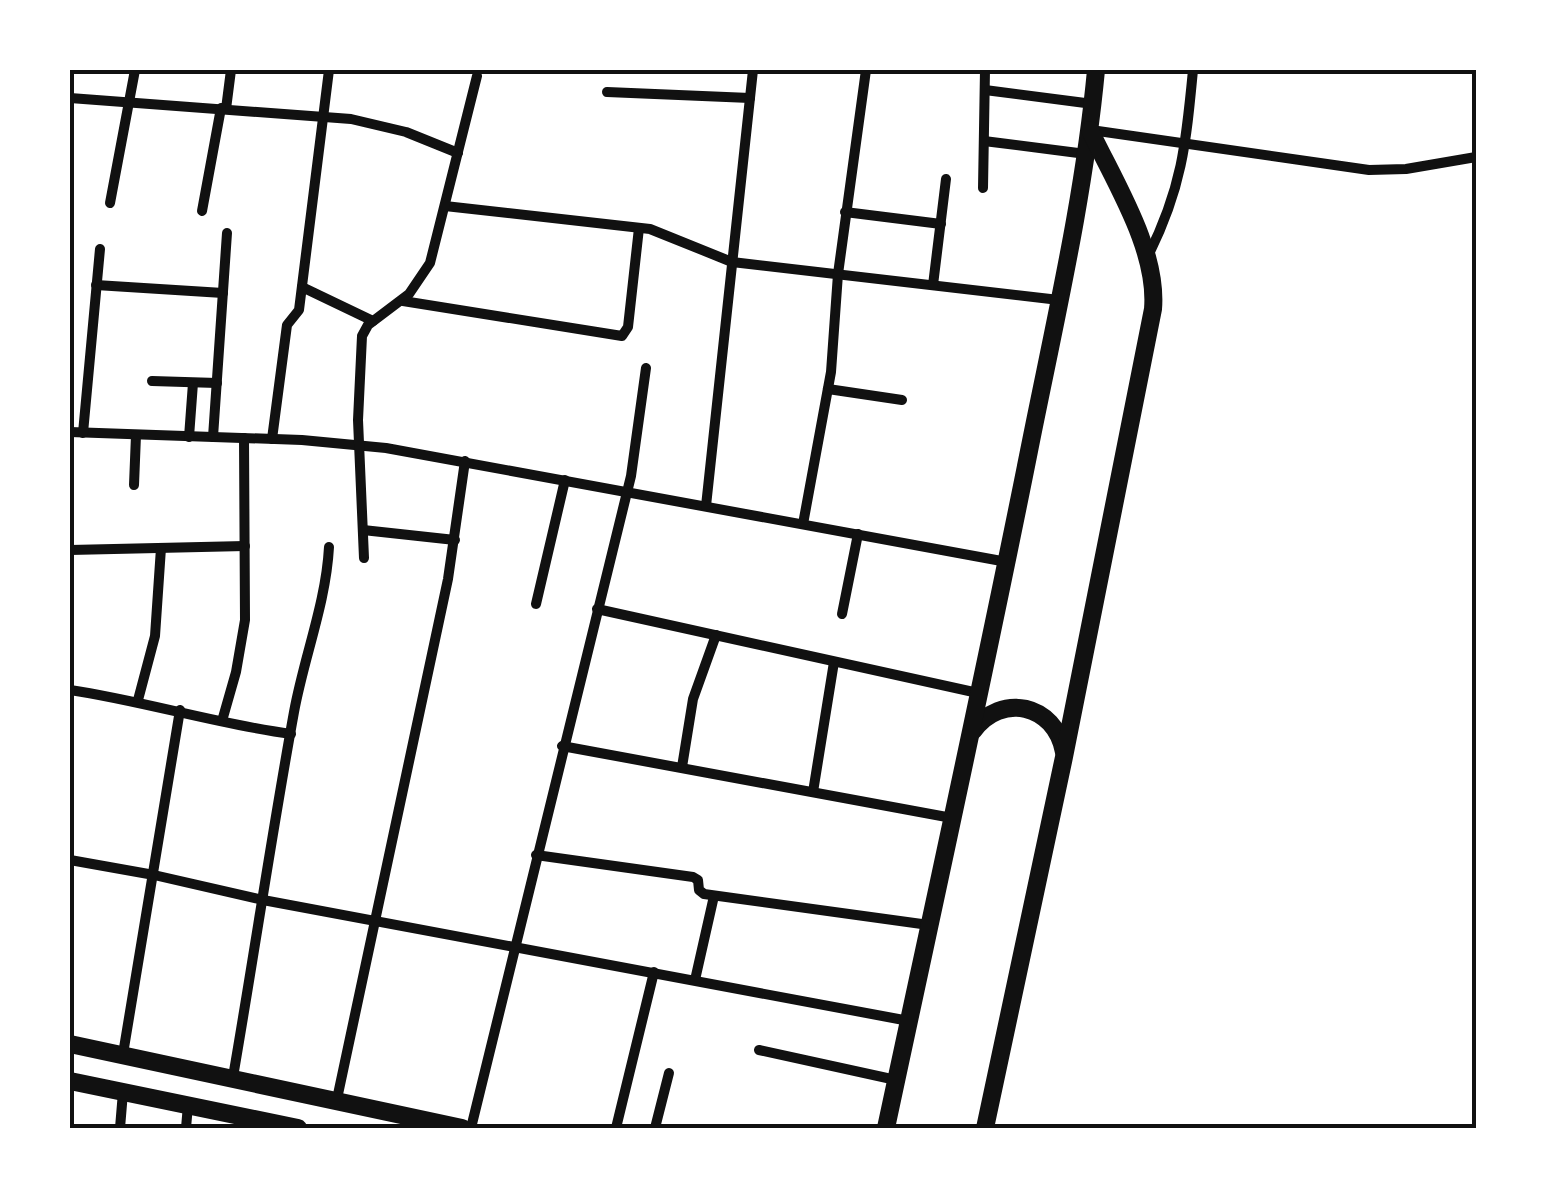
<svg xmlns="http://www.w3.org/2000/svg" width="1546" height="1198" font-family="'PT Sans Narrow',sans-serif">
	<style>
		.lines { fill: none; stroke-linecap: round; stroke-linejoin: round }
		.minor { stroke: #111; stroke-width: 10 }
		.tertiary { stroke: #111; stroke-width: 18 }
		.neatline { fill: none; stroke: #111; stroke-width: 4 }
	</style>
	<rect width="100%" height="100%" fill="#fff"/>
	<g class="lines">
		<g class="minor">
			<polyline points="985,90 1093,104"/>
			<polyline points="607,92 750,98"/>
			<polyline points="70,98 351,119 406,132 458,153"/>
			<polyline points="226,109 231,70"/>
			<polyline points="1091,130 1369,170 1406,169 1476,157"/>
			<polyline points="984,141 1086,154"/>
			<polyline points="983,188 985,70"/>
			<polyline points="110,203 135,70"/>
			<polyline points="445,206 650,229 732,262 1059,300"/>
			<polyline points="202,211 221,108"/>
			<polyline points="845,212 941,224"/>
			<path d="M 1148,256 C 1182,188 1186,144 1193,70"/>
			<polyline points="96,285 223,293"/>
			<polyline points="933,285 946,179"/>
			<polyline points="302,287 373,321"/>
			<polyline points="403,301 622,336 628,327 639,228"/>
			<polyline points="152,381 217,383"/>
			<polyline points="828,389 902,400"/>
			<polyline points="70,432 302,440 386,448 1007,562"/>
			<polyline points="83,433 100,249"/>
			<polyline points="189,437 193,383"/>
			<polyline points="213,437 227,233"/>
			<polyline points="272,439 287,325 299,310 329,70"/>
			<polyline points="134,485 136,435"/>
			<polyline points="706,506 753,70"/>
			<polyline points="803,524 831,372 838,274 866,70"/>
			<polyline points="363,530 455,540"/>
			<polyline points="70,550 245,546"/>
			<polyline points="364,558 358,420 362,336 368,325 409,294 430,263 477,76"/>
			<polyline points="536,604 565,480"/>
			<polyline points="597,609 978,693"/>
			<polyline points="842,614 858,534"/>
			<path d="M 70,690 C 144,701 216,724 291,734"/>
			<polyline points="138,700 155,636 161,548"/>
			<polyline points="222,721 236,672 245,620 244,438"/>
			<polyline points="562,746 952,818"/>
			<polyline points="682,767 693,699 716,635"/>
			<polyline points="813,792 834,662"/>
			<polyline points="536,855 693,877 698,880 699,890 704,894 929,925"/>
			<polyline points="70,860 154,875 263,900 909,1021"/>
			<polyline points="695,980 714,896"/>
			<polyline points="759,1050 896,1080"/>
			<polyline points="123,1054 180,710"/>
			<path d="M 233,1077 C 254,955 272,833 294,712 C 304,657 326,603 329,547"/>
			<polyline points="337,1099 448,579 465,461"/>
			<polyline points="120,1128 123,1092"/>
			<polyline points="186,1128 188,1105"/>
			<polyline points="471,1128 631,476 646,368"/>
			<polyline points="616,1128 654,972"/>
			<polyline points="655,1128 669,1073"/>
		</g>
		<g class="tertiary">
			<path d="M 973,731 C 1001,692 1055,704 1064,752"/>
			<polyline points="70,1044 462,1128"/>
			<polyline points="70,1081 298,1128"/>
			<path d="M 886,1128 C 934,903 984,677 1029,451 C 1054,325 1084,199 1096,70"/>
			<path d="M 985,1128 L 1064,757 L 1153,309 C 1158,250 1115,183 1090,130"/>
		</g>
	</g>
	<rect width="1546" height="1198" fill="none" stroke="#ffffff" stroke-width="145"/>
	<rect x="72" y="72" width="1402" height="1054" class="neatline"/>
</svg>
